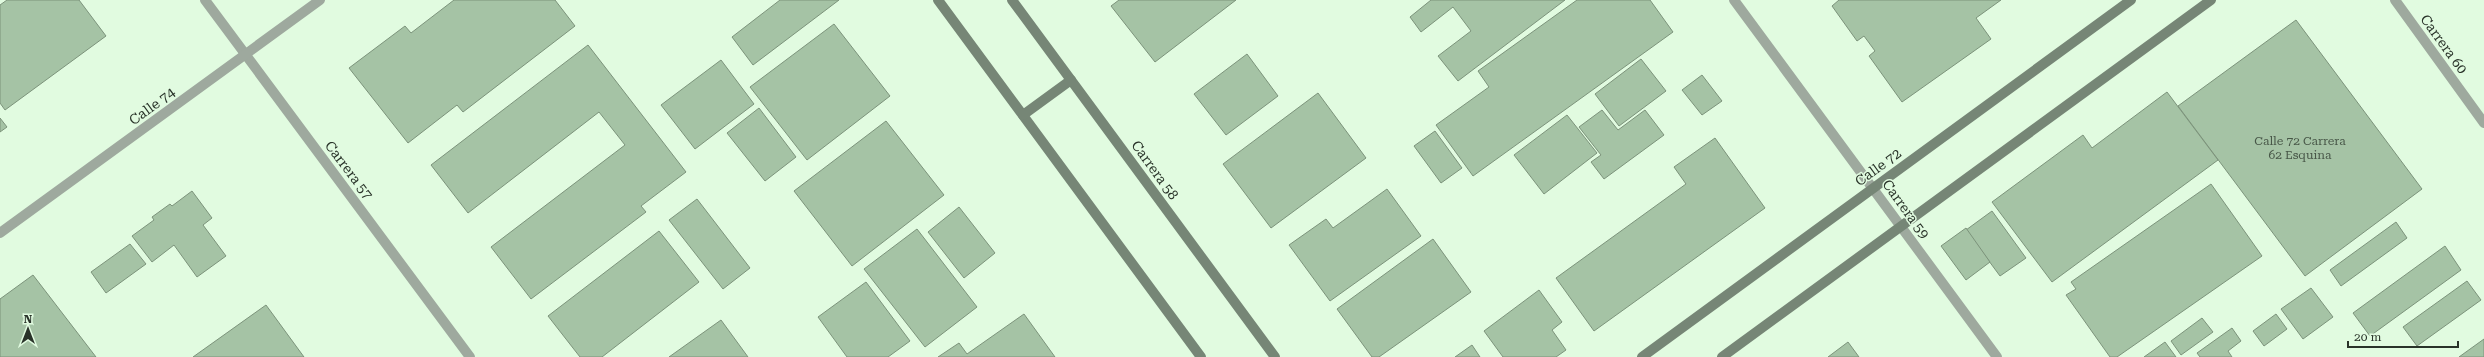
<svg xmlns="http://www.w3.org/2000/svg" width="2484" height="357" font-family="'Roboto Serif',serif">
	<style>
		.building { fill: #a5c3a5; stroke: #7c937b }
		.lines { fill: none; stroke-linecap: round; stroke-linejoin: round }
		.street { stroke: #9ea99e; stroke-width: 10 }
		.secondary { stroke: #768676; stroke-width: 10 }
		.labels { text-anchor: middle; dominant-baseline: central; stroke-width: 3; stroke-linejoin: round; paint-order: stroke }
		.number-label { font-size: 12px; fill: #485748 }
		.street-label { font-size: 14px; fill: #293329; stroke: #e1fbe0 }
	</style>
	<rect width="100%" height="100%" fill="#e1fbe0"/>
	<g class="building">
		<polygon points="7,0 79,0 106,36 5,110 0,103 0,5"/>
		<polygon points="454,0 555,0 575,26 463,112 457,105 408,143 349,68 405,26 411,33"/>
		<polygon points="780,0 839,0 753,65 732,37"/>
		<polygon points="1119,0 1236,0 1155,62 1111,6"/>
		<polygon points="1431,0 1565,0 1458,81 1438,56 1471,31 1453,7 1421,32 1410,17"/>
		<polygon points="1577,0 1650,0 1673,32 1473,176 1436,125 1489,87 1478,71"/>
		<polygon points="1839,0 2001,0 1976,18 1991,39 1902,102 1869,56 1875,51 1864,36 1857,41 1832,6"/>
		<polygon points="2296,20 2422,189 2305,276 2178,106"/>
		<polygon points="834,24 890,96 807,160 750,87"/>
		<polygon points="588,45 686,172 641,206 646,212 531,299 491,247 625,145 599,112 468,213 431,165"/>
		<polygon points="1247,54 1278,96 1226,135 1194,94"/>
		<polygon points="1641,59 1666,91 1619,126 1595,94"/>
		<polygon points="721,60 754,104 695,149 661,105"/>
		<polygon points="1702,75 1722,101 1702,115 1682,90"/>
		<polygon points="2167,92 2218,160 2052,282 1992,202 2083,135 2092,148"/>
		<polygon points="1318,93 1366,158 1271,228 1223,164"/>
		<polygon points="759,108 796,157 765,181 727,133"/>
		<polygon points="1602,110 1618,130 1645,110 1664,135 1604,179 1591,162 1601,155 1579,127"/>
		<polygon points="1567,115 1597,153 1544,194 1514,155"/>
		<polygon points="0,118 7,127 0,132"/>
		<polygon points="886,121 944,195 852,266 794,191"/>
		<polygon points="1435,131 1462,168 1441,183 1414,146"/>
		<polygon points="1715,138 1765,208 1594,331 1556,278 1686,184 1674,167"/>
		<polygon points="2211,184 2262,256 2117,357 2110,357 2066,295 2076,289 2071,282"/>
		<polygon points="1387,189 1421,236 1330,301 1289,245 1326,219 1333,228"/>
		<polygon points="192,191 212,218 203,225 226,256 197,277 174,245 152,262 132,236 154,220 152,217 170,204 172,206"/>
		<polygon points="697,199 750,268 723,289 669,220"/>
		<polygon points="959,207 995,253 964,278 928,232"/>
		<polygon points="1992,211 2026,258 2000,276 1966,230"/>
		<polygon points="2396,222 2407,238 2341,286 2330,270"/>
		<polygon points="1966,228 1990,262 1966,280 1941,246"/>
		<polygon points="917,229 977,307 925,347 864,269"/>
		<polygon points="659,231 699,282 602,357 580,357 548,316"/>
		<polygon points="1433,239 1471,292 1379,357 1372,357 1337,309"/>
		<polygon points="130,244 146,264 106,293 91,272"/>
		<polygon points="2445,246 2461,270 2370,336 2353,313"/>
		<polygon points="33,275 96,357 0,357 0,299"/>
		<polygon points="2467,281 2481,300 2417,346 2403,327"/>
		<polygon points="866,282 910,341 888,357 847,357 818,317"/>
		<polygon points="2311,288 2333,317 2303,339 2281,309"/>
		<polygon points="1539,290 1562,322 1552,330 1566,350 1556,357 1503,357 1484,331"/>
		<polygon points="266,305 304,357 193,357"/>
		<polygon points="1024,314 1055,357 938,357 959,343 967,354"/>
		<polygon points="2276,314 2287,329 2264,346 2253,331"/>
		<polygon points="2202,318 2213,332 2181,355 2171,341"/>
		<polygon points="721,320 748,357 669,357"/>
		<polygon points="2232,328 2241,341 2228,351 2232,357 2200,357 2197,353"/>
		<polygon points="2484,339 2484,357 2459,357"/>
		<polygon points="1848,342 1859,357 1828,357"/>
		<polygon points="2165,342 2176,357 2144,357"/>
		<polygon points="1472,345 1480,357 1455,357"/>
	</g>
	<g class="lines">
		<g class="street">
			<polyline points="205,0 470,357"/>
			<polyline points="1734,0 1997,357"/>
			<polyline points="2395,0 2484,123"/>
			<polyline points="0,233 320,0"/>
		</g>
		<g class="secondary">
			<polyline points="938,0 1201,357"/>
			<polyline points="1012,0 1275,357"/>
			<polyline points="1023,115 1071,80"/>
			<polyline points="1642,357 2131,0"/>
			<polyline points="1722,357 2211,0"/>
		</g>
	</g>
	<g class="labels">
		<g class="number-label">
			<text x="2300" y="141">Calle 72 Carrera<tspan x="2300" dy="14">62 Esquina</tspan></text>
		</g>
		<g class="street-label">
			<text transform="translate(2444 44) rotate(54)">Carrera 60</text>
			<text transform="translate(152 106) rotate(-36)">Calle 74</text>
			<text transform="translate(1878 167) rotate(-36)">Calle 72</text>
			<text transform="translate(349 170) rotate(53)">Carrera 57</text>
			<text transform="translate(1155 170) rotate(54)">Carrera 58</text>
			<text transform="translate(1906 209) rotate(54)">Carrera 59</text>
		</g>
	</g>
	<g transform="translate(28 329)" stroke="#e1fbe0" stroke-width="3" paint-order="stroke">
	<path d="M0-3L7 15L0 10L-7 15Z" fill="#293329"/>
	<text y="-6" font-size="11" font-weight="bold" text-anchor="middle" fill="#293329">N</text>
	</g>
	<path d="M2348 341v6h110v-6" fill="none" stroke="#293329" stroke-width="2"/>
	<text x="2354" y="341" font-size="12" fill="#293329" stroke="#e1fbe0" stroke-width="3" paint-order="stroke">20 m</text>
</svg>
